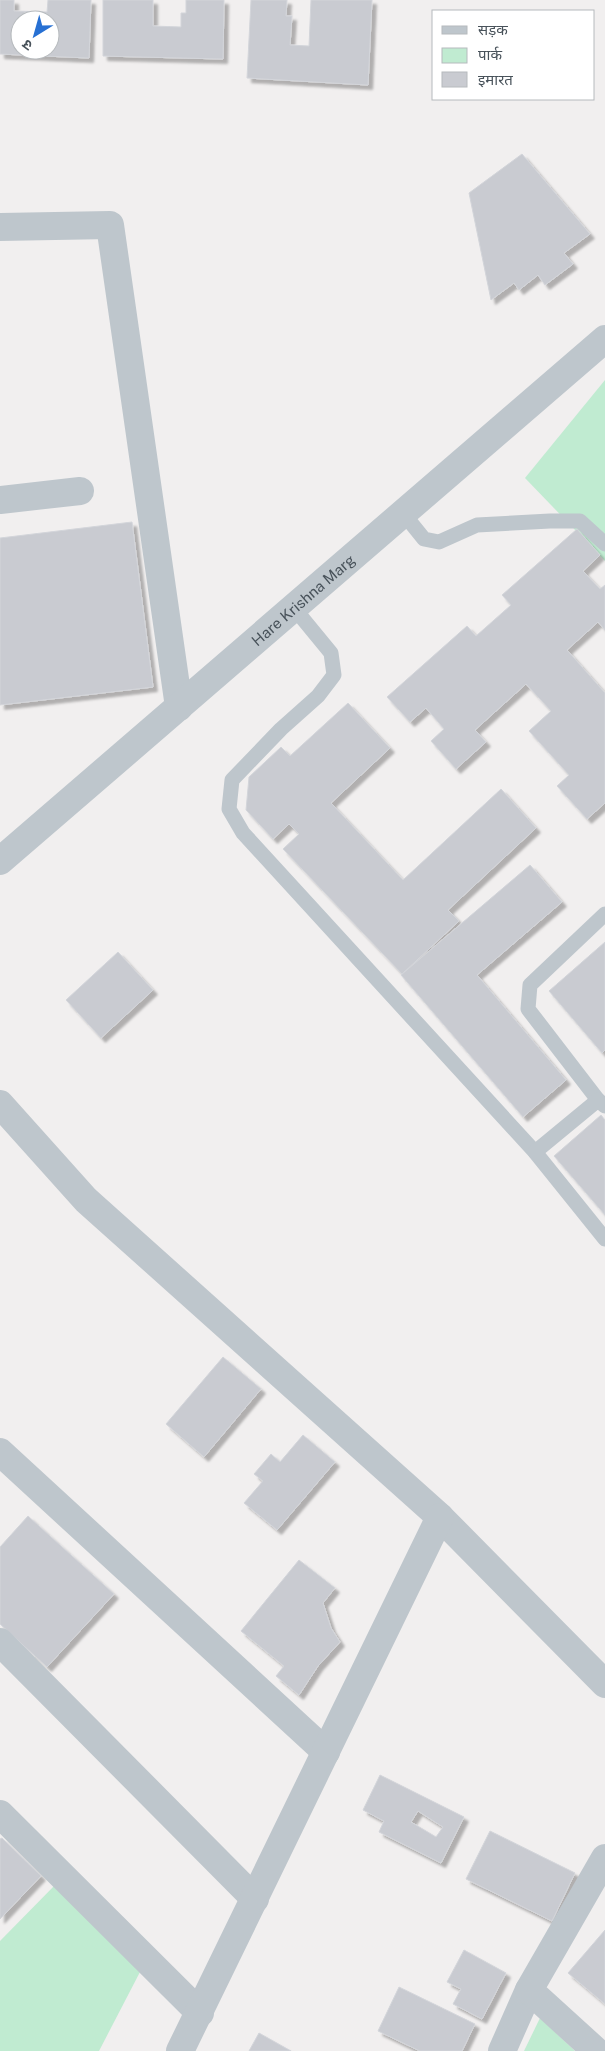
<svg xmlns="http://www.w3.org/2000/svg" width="605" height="2051" font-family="'Public Sans','Noto Sans Devanagari',sans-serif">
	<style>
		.green { fill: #c0ebd1 }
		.building { fill: #c9cbd1; stroke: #d3d5da; fill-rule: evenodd; filter: url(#shadow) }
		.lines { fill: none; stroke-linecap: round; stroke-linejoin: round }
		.service { stroke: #bec6cc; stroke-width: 15 }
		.minor { stroke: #bec6cc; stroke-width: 28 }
		.tertiary { stroke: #bec6cc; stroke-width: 28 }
		.labels { text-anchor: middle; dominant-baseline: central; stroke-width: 5; stroke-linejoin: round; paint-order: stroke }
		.street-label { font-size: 15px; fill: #48525a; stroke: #fff }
	</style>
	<defs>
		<filter id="shadow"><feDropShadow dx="4.5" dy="4.5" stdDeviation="1" flood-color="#0004"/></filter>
	</defs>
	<rect width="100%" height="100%" fill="#f1efef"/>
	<g class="green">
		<polygon points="605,380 605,561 525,478"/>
		<polygon points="57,1883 140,1972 99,2051 0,2051 0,1941"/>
		<polygon points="540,2018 575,2051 524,2051"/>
	</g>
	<g class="building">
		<path d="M 0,0 L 14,0 L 14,11 L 47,12 L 48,0 L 91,0 L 89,58 L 0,54 ZM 20,20 L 50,20 L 50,50 L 20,50 Z"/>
		<polygon points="103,0 153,0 153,26 181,27 181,13 186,13 186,0 224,0 223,59 103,56"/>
		<polygon points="251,0 287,0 286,16 292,16 290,45 309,46 311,0 372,0 368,85 247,78"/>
		<polygon points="522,154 590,234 564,253 573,264 545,285 538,275 519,290 514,283 491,300 469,193"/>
		<polygon points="132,522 153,687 0,705 0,538"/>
		<polygon points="577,529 600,555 583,571 600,589 605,585 605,630 598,622 567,650 605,693 605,803 587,819 557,786 569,775 529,731 551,711 526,684 475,730 486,742 456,769 431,741 444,729 426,708 410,722 387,697 467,626 476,636 511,605 502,595"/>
		<polygon points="348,703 390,748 331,803 403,880 501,789 536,828 448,910 459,921 402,974 283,849 299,834 289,824 273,839 246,810 249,777 281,747 290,756"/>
		<polygon points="530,865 562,902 477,975 566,1080 523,1117 401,975"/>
		<polygon points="605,942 605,1050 602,1053 549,991"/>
		<polygon points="118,952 153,990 101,1038 66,1000"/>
		<polygon points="601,1115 605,1120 605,1215 554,1156"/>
		<polygon points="223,1357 261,1389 204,1457 166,1424"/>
		<polygon points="303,1435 335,1462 277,1530 244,1503 263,1481 254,1474 271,1454 280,1462"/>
		<polygon points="28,1516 114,1594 47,1667 0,1624 0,1547"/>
		<polygon points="299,1560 335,1588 323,1603 331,1628 340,1642 318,1666 299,1695 276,1676 284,1666 241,1631"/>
		<path d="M 380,1775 L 464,1817 L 441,1863 L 379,1832 L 384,1821 L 363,1810 ZM 418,1811 L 443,1827 L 436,1837 L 411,1822 Z"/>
		<polygon points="490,1831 575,1873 552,1921 466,1879"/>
		<polygon points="2,1838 41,1876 0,1919 0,1839"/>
		<polygon points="605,1930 605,2004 568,1973"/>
		<polygon points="464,1950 506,1973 482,2019 453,2004 461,1989 447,1982"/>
		<polygon points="399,1987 475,2024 462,2051 420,2051 378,2031"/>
		<polygon points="259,2033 291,2051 249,2051"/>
	</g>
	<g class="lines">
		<g class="service">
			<polyline points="403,513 424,539 439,542 477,525 550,521 580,521 605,544"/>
			<polyline points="294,608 331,653 334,675 318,696 281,729 232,780 229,809 243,833 535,1152 605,1239"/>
			<polyline points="598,1100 528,1009 530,985 605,914"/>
			<polyline points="535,1152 598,1100 605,1106"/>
		</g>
		<g class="minor">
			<polyline points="0,227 110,225 179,707"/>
			<polyline points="0,500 80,491"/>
			<polyline points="0,1104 86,1200 440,1517 605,1684"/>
			<polyline points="0,1452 326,1752"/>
			<polyline points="0,1642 255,1899"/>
			<polyline points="0,1814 200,2013"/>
			<polyline points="180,2051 440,1517"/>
			<polyline points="502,2051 529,1990"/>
			<polyline points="596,2051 529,1990 605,1858"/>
		</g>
		<path class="tertiary" id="s1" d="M 0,861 L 605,339"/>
	</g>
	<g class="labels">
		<g class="street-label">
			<text stroke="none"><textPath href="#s1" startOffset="400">Hare Krishna Marg</textPath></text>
		</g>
	</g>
	<rect x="432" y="10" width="162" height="90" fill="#ffffff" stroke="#b6babd"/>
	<rect x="442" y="26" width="25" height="8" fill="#bec6cc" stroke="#b6babd"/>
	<text x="478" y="35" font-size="15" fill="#48525a">सड़क</text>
	<rect x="442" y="48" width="25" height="15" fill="#c0ebd1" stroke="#b6babd"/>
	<text x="478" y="60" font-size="15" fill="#48525a">पार्क</text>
	<rect x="442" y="72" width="25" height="15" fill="#c9cbd1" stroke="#b6babd"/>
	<text x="478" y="85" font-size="15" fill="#48525a">इमारत</text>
	<g transform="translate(35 35) rotate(217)"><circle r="24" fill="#ffffff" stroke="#b6babd"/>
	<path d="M0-4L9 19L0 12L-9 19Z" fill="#2770d3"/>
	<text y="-8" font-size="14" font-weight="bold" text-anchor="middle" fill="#48525a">उ</text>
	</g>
</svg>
